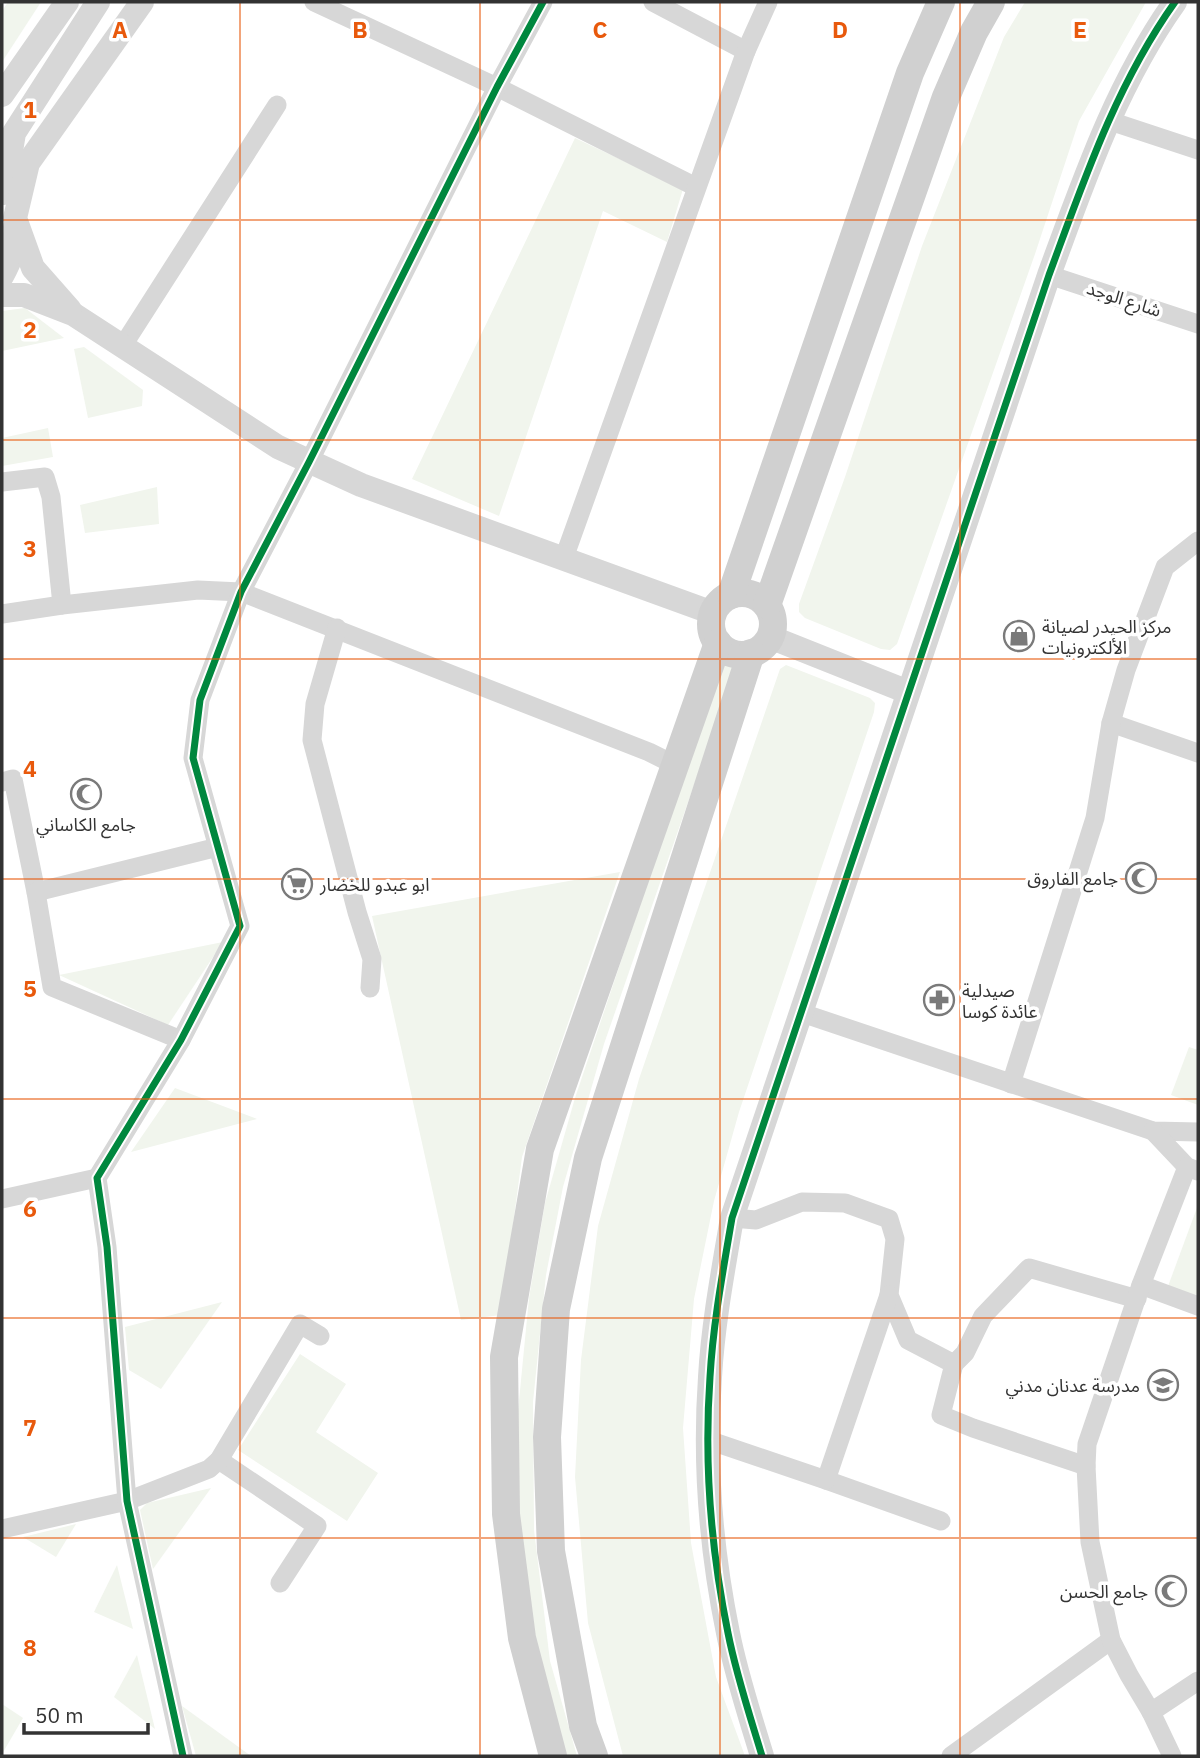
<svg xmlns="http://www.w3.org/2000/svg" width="1200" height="1758" font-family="'IBM Plex Sans','Noto Sans Arabic',sans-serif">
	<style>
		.green { fill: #f1f5ed }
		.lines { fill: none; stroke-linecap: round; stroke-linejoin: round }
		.minor { stroke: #d7d7d7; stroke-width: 19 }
		.tertiary { stroke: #d7d7d7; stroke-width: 24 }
		.secondary { stroke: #d0d0d0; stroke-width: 28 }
		.cycleway-casing { stroke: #fff; stroke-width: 11 }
		.cycleway { stroke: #00873e; stroke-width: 7 }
		.grid { fill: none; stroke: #e8590c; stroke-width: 2; stroke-opacity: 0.55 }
		.labels { text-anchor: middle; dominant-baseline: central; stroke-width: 7; stroke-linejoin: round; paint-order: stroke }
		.street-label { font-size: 18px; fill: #333; stroke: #fff }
		.poi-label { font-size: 18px; fill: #333; stroke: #fff; text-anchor: start }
		.grid-label { font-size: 23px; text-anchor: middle; font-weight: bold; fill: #e8590c; stroke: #fff; stroke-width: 7; stroke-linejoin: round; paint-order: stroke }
	</style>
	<rect width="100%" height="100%" fill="#fff"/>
	<g class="green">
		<polygon points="8,2 41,2 2,62 2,11"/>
		<polygon points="1025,2 1146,2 1079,121 1035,254 897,644 890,650 881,649 805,618 799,612 799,604 845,477 922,246 1004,37"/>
		<polygon points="575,138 683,189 667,242 603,211 499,516 412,479"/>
		<polygon points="25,308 64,338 2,351 2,311"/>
		<polygon points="84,347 143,390 142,406 88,418 74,349"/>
		<polygon points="48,428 53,457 2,466 2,438"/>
		<polygon points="157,487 159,524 85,533 80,505"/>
		<polygon points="723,658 736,664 604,1044 563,1187 546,1275 533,1402 534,1530 550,1661 577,1756 565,1756 534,1654 516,1506 518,1411 529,1298 545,1203 575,1098"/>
		<polygon points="786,665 870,698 875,703 874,712 739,1112 714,1201 694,1299 683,1428 691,1543 716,1677 745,1756 623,1756 588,1623 575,1477 581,1360 598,1226 639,1079 780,669"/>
		<polygon points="620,872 522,1157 501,1315 461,1320 372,916"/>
		<polygon points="223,942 168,1025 59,975"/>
		<polygon points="1189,1047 1198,1050 1198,1105 1171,1095"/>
		<polygon points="175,1088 257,1119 131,1152"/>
		<polygon points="1198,1205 1198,1299 1167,1289"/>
		<polygon points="222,1302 161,1389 129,1370 125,1327"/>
		<polygon points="300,1354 346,1384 316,1432 378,1473 347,1521 238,1450"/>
		<polygon points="211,1488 153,1569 140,1510 147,1503"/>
		<polygon points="76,1524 56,1557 23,1537"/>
		<polygon points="117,1565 133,1629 94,1612"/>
		<polygon points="137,1655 155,1729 114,1697"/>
		<polygon points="2,1704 23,1718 2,1754"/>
		<polygon points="182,1706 251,1756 196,1756"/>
	</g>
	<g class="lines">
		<g class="minor">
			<polyline points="314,2 497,87 696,187"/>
			<polyline points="653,2 746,51"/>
			<polyline points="1107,120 1198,150"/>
			<polyline points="1049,275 1198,324"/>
			<polyline points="122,347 277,105"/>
			<polyline points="2,482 45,477 51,497 62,605"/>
			<polyline points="564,558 746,51 768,2"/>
			<polyline points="2,614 62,605 198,590 241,592 649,752 675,765"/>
			<polyline points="337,628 315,704 312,740 357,912 372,959 370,988"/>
			<polyline points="1111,723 1198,753"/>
			<polyline points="2,782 13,779 36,892 52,987 181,1040"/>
			<polyline points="36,892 218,847"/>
			<polyline points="802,1013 1153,1131 1198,1132"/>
			<polyline points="1011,1084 1095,818 1111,723 1126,670 1165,567 1198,541"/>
			<polyline points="1153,1131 1187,1167 1198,1171"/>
			<polyline points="2,1199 97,1178"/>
			<polyline points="732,1218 756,1220 802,1202 845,1203 889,1219 895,1239 889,1295 908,1340 954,1364 941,1415 973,1428 1086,1466"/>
			<polyline points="1141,1285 1198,1306"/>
			<polyline points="954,1364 965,1353 983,1316 1029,1268 1137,1299"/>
			<polyline points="708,1440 826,1480 941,1521"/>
			<polyline points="219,1460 317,1526 280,1583"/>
			<polyline points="826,1480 889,1295"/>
			<polyline points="2,1529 127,1501 209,1469 219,1460 300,1324 320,1336"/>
			<polyline points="1151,1712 1198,1681"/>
			<polyline points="183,1756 127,1501 107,1247 97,1178 181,1040 240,926 193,758 200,700 241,592 309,462 497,87 543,2"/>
			<polyline points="951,1756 1111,1640"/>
			<polyline points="1172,1756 1151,1712 1129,1675 1111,1640 1090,1542 1086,1466 1087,1444 1141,1285 1187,1167"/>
		</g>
		<g class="tertiary">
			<polyline points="2,95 67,2"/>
			<polyline points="4,193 14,133 98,2"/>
			<path d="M 2,276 C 11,260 16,246 15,227"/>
			<polyline points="2,295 24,295 73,314 278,447 361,485 713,613"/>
			<polyline points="70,310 33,268 15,218 28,163 142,2"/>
			<polyline points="770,637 908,692"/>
			<path d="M 762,1756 C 750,1716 736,1674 728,1633 C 711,1550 704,1462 710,1377 C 713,1324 723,1271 732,1218 L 1049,275 C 1084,180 1116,85 1175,2"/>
		</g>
		<g class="secondary">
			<circle cx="742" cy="624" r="31"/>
			<polyline points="731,595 910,73 941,2"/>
			<polyline points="767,605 946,97 974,32 991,2"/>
			<polyline points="553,1756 522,1638 506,1514 504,1357 540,1149 718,643"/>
			<polyline points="594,1756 583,1726 551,1551 547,1437 556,1309 588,1158 751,653"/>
		</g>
		<g class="cycleway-casing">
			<g id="cycleway">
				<polyline points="183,1756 127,1501 107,1247 97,1178 181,1040 240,926 193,758 200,700 241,592 309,462 497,87 543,2"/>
				<path d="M 762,1756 C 750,1716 736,1674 728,1633 C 711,1550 704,1462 710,1377 C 713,1324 723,1271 732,1218 L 1049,275 C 1084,180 1116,85 1175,2"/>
			</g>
		</g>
		<use href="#cycleway" class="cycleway"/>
	</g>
	<path class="grid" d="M 240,2 L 240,1756M 480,2 L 480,1756M 720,2 L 720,1756M 960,2 L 960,1756M 2,220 L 1198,220M 2,440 L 1198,440M 2,659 L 1198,659M 2,879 L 1198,879M 2,1099 L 1198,1099M 2,1318 L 1198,1318M 2,1538 L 1198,1538"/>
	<defs>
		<g id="shop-ring" transform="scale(1.575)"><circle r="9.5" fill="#fff" stroke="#7a7a7a" stroke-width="1.5"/><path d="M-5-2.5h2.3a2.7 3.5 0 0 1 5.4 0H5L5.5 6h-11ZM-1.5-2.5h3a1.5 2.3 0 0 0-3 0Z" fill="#7a7a7a"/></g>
		<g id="mosque-ring" transform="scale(1.575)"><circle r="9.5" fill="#fff" stroke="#7a7a7a" stroke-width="1.5"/><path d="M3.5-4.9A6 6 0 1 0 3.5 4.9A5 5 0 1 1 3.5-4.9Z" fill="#7a7a7a"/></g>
		<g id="supermarket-ring" transform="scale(1.575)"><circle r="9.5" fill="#fff" stroke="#7a7a7a" stroke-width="1.5"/><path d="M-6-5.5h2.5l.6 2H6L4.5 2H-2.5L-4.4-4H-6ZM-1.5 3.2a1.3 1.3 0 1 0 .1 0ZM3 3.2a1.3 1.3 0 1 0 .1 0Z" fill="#7a7a7a"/></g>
		<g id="pharmacy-ring" transform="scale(1.575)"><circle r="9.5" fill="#fff" stroke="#7a7a7a" stroke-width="1.5"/><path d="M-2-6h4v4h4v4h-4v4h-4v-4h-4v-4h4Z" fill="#7a7a7a"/></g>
		<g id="school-ring" transform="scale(1.575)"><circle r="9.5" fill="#fff" stroke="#7a7a7a" stroke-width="1.5"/><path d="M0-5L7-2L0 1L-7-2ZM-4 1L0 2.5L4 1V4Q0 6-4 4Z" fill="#7a7a7a"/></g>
	</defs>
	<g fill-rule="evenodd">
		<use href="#shop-ring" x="1019" y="636"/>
		<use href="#mosque-ring" x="86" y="794"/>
		<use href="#mosque-ring" x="1141" y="878"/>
		<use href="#supermarket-ring" x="297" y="884"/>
		<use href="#pharmacy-ring" x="939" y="1000"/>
		<use href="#school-ring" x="1163" y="1385"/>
		<use href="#mosque-ring" x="1171" y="1591"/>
	</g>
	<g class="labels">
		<g class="street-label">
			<text transform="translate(1124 299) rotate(18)">شارع الوجد</text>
		</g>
		<g class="poi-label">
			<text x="1042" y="626">مركز الحيدر لصيانة<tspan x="1042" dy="21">الألكترونيات</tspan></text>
			<text x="86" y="824" text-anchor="middle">جامع الكاساني</text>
			<text x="1118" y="878" text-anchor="end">جامع الفاروق</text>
			<text x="320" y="884">ابو عبدو للخضار</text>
			<text x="962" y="990">صيدلية<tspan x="962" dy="21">عائدة كوسا</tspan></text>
			<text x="1140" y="1385" text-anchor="end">مدرسة عدنان مدني</text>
			<text x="1148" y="1591" text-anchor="end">جامع الحسن</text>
		</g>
	</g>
	<g class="grid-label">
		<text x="120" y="38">A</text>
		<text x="360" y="38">B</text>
		<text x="600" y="38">C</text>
		<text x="840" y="38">D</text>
		<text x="1080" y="38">E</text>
		<text x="30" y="118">1</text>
		<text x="30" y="338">2</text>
		<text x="30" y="557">3</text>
		<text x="30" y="777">4</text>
		<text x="30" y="997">5</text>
		<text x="30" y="1217">6</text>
		<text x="30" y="1436">7</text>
		<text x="30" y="1656">8</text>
	</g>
	<rect width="1200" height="1758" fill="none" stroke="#333333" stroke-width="7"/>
	<path d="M24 1723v10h124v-10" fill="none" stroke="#333333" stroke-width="3.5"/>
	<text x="35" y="1723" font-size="21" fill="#333333" stroke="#ffffff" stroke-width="5" paint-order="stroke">50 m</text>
</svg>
